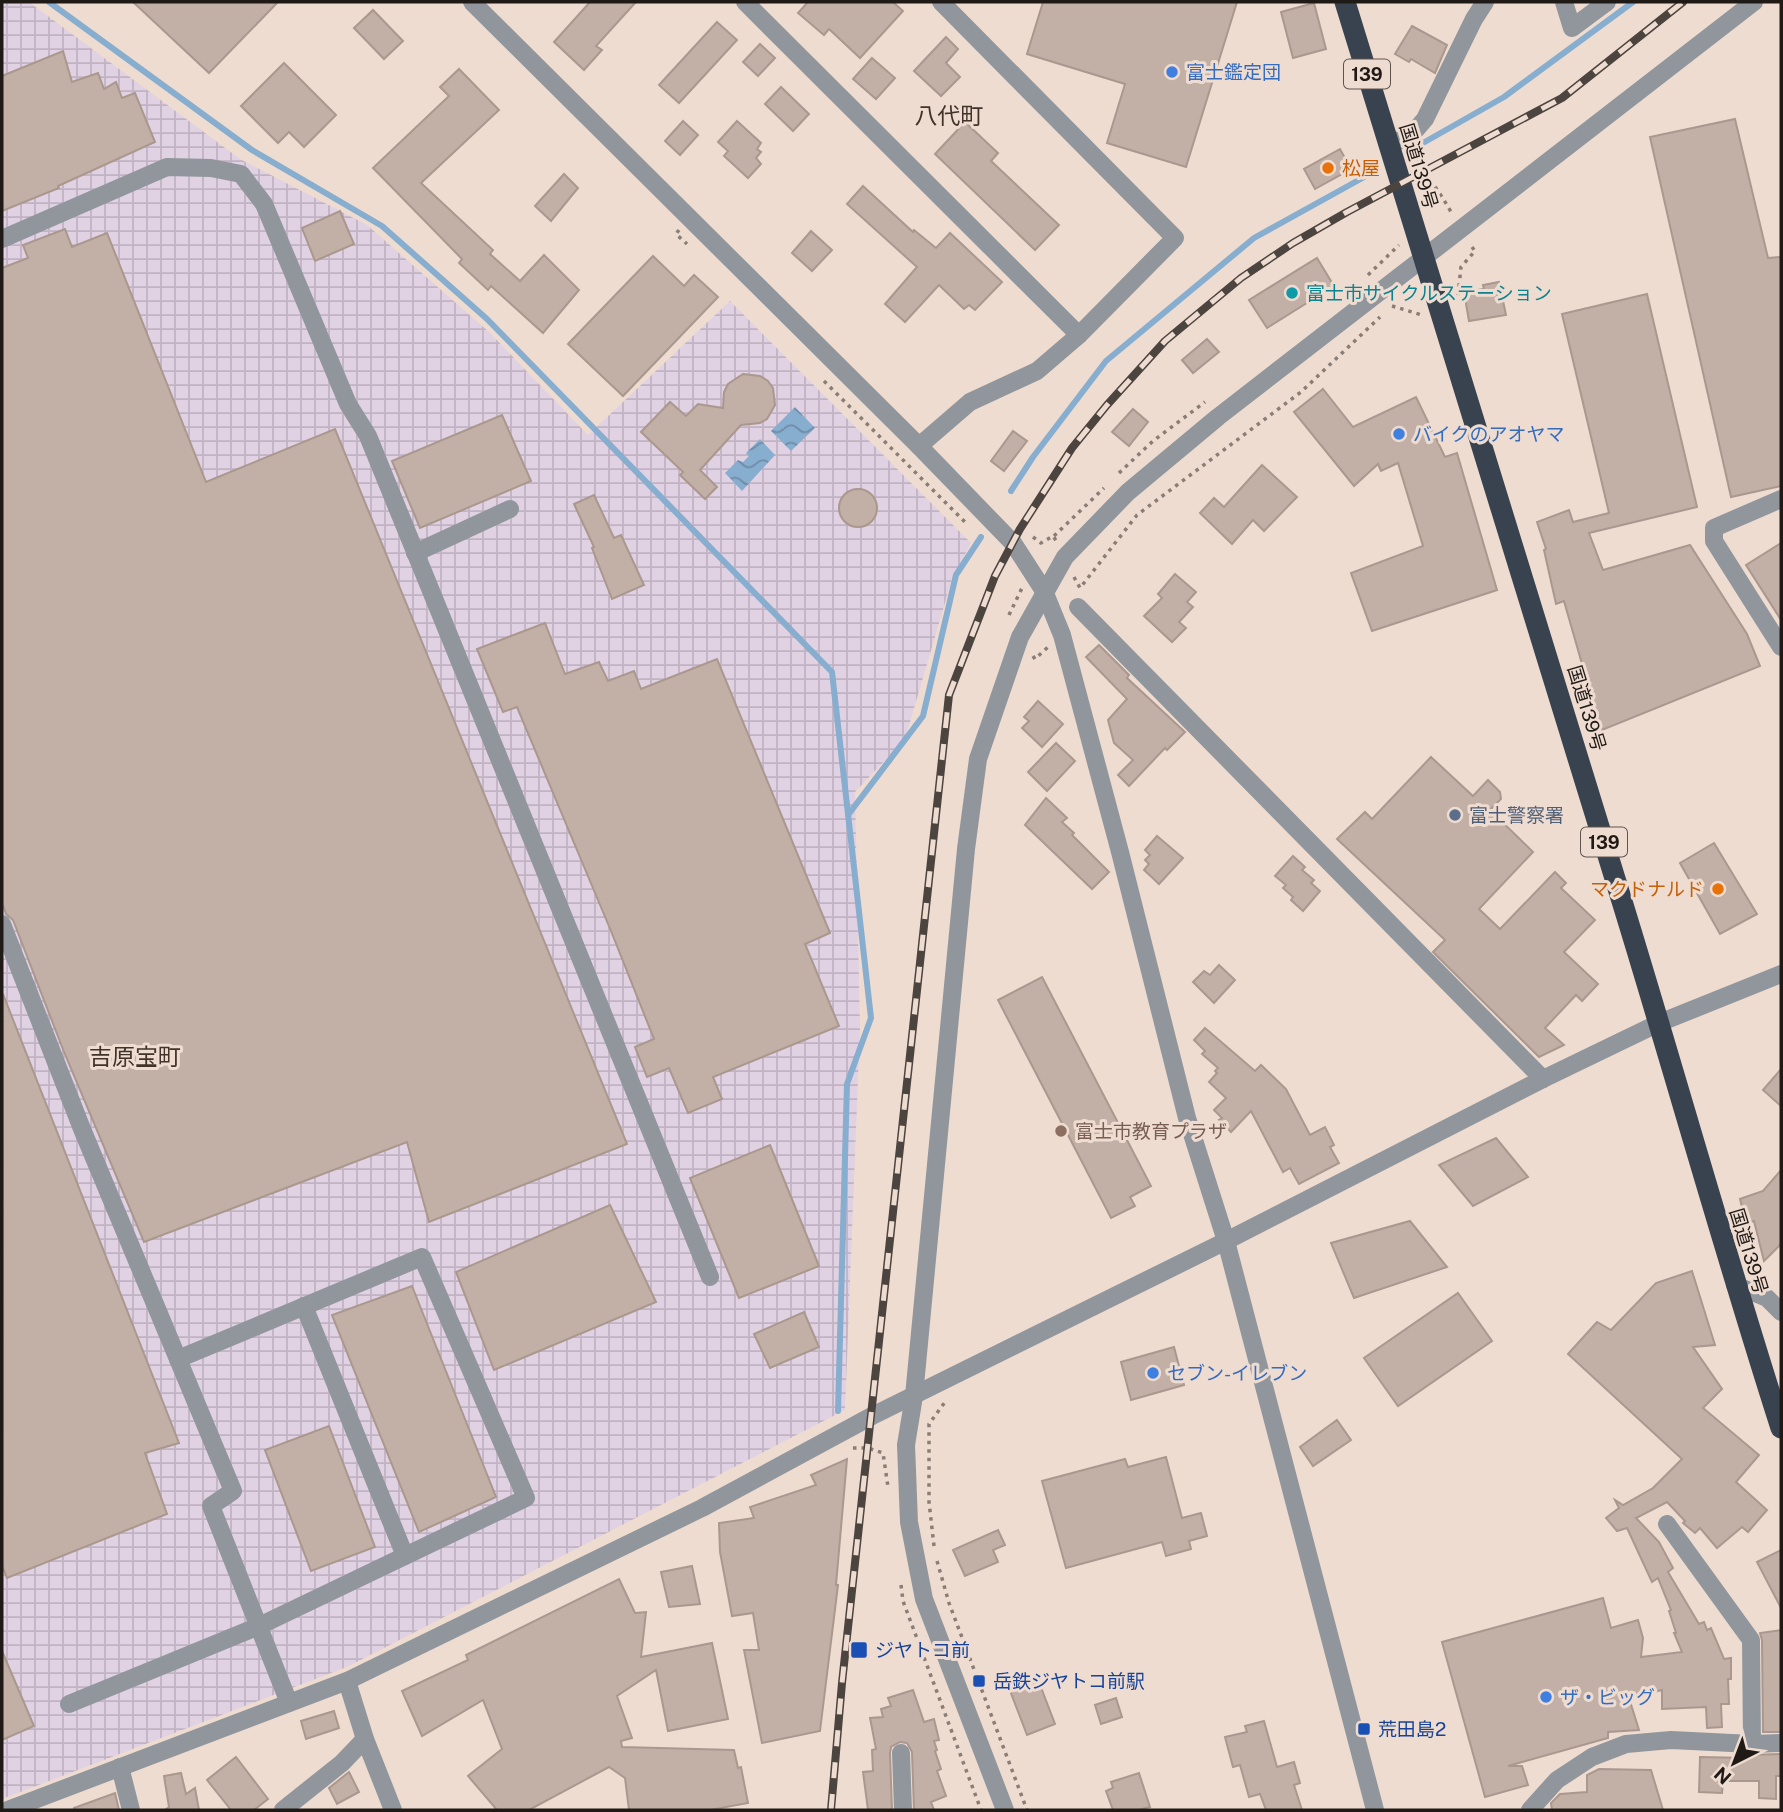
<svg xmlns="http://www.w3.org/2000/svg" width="1783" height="1812" font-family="'Public Sans','Noto Sans JP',sans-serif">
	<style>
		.industrial { fill: url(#industrial-grid) }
		.water { fill: url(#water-waves) }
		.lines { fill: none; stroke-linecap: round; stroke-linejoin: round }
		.stream { stroke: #87adcf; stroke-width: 6 }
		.building { fill: #c2afa5; stroke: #aa978e; stroke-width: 2 }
		.path { stroke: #897d75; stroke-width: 3.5; stroke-dasharray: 3.5 5; stroke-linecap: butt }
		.minor { stroke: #90969c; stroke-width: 18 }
		.highway { stroke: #394350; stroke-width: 21 }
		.rail-casing { stroke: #4c443e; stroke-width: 8 }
		.rail { stroke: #efdcd1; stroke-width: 5; stroke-dasharray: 16; stroke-linecap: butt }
		.shop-dot { fill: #3f7fe0; stroke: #efdcd1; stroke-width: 2.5 }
		.food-dot { fill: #e8710a; stroke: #efdcd1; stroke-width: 2.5 }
		.culture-dot { fill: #0f9aa8; stroke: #efdcd1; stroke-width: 2.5 }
		.service-dot { fill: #5c6f8a; stroke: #efdcd1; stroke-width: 2.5 }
		.education-dot { fill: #8d6e63; stroke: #efdcd1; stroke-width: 2.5 }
		.transit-dot { fill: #1a4fb4; stroke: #efdcd1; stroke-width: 2.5 }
		.labels { text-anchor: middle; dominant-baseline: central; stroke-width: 6; stroke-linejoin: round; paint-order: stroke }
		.shield { fill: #efdcd1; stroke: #5e544e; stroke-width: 2 }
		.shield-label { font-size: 18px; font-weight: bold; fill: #201a16 }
		.shop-label { font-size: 19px; fill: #366cbe; stroke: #efdcd1; text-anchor: start }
		.street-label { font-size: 19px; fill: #201a16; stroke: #efdcd1 }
		.food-label { font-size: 19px; fill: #c56008; stroke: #efdcd1; text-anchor: start }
		.culture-label { font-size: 19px; fill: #0d838f; stroke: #efdcd1; text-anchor: start }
		.service-label { font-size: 19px; fill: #4e5e75; stroke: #efdcd1; text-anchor: start }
		.education-label { font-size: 19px; fill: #785e54; stroke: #efdcd1; text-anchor: start }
		.transit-label { font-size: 19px; fill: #164399; stroke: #efdcd1; text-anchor: start }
		.quarter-label { font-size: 23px; fill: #413329; stroke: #efdcd1 }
	</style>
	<defs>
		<pattern id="industrial-grid" width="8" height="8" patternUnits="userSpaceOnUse" patternTransform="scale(1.75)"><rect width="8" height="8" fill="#e0d1e3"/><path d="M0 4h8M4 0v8" fill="none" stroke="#c0b3c2"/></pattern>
		<pattern id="water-waves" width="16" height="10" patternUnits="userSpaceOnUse" patternTransform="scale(1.75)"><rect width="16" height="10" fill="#87adcf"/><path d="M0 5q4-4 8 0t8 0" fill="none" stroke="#6e8ca7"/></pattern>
	</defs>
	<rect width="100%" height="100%" fill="#efdcd1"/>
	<polygon class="industrial" points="2,2 29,2 240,159 367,225 489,332 588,435 730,301 971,543 952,579 905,739 855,792 860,1027 845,1410 347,1667 2,1799"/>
	<g class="water">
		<polygon points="795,407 815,428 791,451 771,431"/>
		<polygon points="760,439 775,455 742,491 725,473 738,460 743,462 749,456 746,453"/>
	</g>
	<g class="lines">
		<g class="stream">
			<polyline points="49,2 252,150 382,226 487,319 832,672 871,1018 847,1084 838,1411"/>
			<polyline points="1423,143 1504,97 1633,2"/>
			<polyline points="1011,491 1033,457 1106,361 1254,238 1366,176"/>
			<polyline points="848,815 923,716 956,575 981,537"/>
		</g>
	</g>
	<g class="building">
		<polygon points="133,2 278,2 209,73"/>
		<polygon points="590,2 636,2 596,46 602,50 584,70 554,42"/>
		<polygon points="808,2 893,2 903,11 860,58 829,29 824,35 798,13"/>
		<polygon points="1043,2 1237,2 1186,167 1107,143 1125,84 1027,54"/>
		<polygon points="1314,3 1326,49 1293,58 1281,12"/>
		<polygon points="373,10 403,41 384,59 354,28"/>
		<polygon points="717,22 737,40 679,103 659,85"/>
		<polygon points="1412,26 1447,45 1435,73 1411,59 1409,62 1395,54"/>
		<polygon points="946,37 958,49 946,63 960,77 941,96 914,71"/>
		<polygon points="760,44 775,58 758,76 743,62"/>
		<polygon points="63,51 72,82 98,73 104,89 116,82 122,98 135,93 155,142 58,186 59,188 2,211 2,76"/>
		<polygon points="872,58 895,78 876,99 853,79"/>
		<polygon points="284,63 336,115 304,147 289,132 278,143 241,106"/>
		<polygon points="459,69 499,110 421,183 493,250 490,254 520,281 544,255 579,290 543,333 491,286 488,290 459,263 462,259 373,168 449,96 440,87"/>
		<polygon points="781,87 809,114 793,131 765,104"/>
		<polygon points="1735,119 1768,258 1781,257 1781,486 1731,497 1650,137"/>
		<polygon points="683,121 698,135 680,155 665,141"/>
		<polygon points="737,121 761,143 757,149 761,152 756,158 761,164 748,178 724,156 728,151 718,142"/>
		<polygon points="965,122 998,153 991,161 1059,225 1035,250 935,154"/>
		<polygon points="1340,149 1351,169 1315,189 1304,169"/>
		<polygon points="564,174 578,188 551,221 535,206"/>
		<polygon points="863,186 913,232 914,230 936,248 950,233 1002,282 975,310 969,305 964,309 939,285 905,322 885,304 917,267 847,204"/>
		<polygon points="340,211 354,244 315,261 302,228"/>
		<polygon points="65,229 72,247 107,233 206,482 335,429 627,1144 429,1222 407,1142 144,1242 64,1052 13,920 6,914 2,903 2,268 28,258 23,245"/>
		<polygon points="811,231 832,250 812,271 792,253"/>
		<polygon points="653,256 684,286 694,275 718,297 623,396 568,344"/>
		<polygon points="1317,258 1334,286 1267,328 1249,300"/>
		<polygon points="1499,282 1506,315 1469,321 1464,292 1484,289 1483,285"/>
		<polygon points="1647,294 1697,507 1589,533 1603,570 1690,545 1747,634 1760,666 1602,730 1590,700 1592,699 1564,601 1556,604 1544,550 1546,549 1537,522 1569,510 1573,522 1609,513 1562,314"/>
		<polygon points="1207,339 1219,352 1193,373 1182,360"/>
		<polygon points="743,374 760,376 768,381 773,388 775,405 767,419 760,423 741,425 700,470 717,487 705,499 680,475 683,472 641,432 670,402 686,416 698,404 723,408 724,392 728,384"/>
		<polygon points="1323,389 1353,427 1416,397 1445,457 1457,453 1497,590 1372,631 1351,573 1423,546 1398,463 1381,471 1378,464 1354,486 1294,412"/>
		<polygon points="1133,409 1148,422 1129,446 1112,432"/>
		<polygon points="502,415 531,481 420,528 392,461"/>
		<polygon points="1013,431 1027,441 1004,471 991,461"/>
		<polygon points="1262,465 1297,497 1264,531 1253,520 1232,544 1200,513 1214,498 1224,507"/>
		<circle cx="858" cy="508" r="19"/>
		<polygon points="594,495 614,538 621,535 644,585 612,599 592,548 594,547 574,504"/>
		<polygon points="1781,543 1781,620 1746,565"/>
		<polygon points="1175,574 1196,592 1187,602 1193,607 1179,622 1186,628 1172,642 1144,616 1162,598 1158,594"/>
		<polygon points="545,623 565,674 599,662 608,681 634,671 641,689 717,659 830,933 805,944 839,1026 713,1077 722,1099 688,1113 669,1068 647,1077 635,1047 654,1039 611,931 517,707 503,712 477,649"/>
		<polygon points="1099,645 1129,675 1127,678 1185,732 1167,750 1165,748 1129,786 1118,775 1133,760 1114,743 1108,720 1127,699 1086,657"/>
		<polygon points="1038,701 1063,724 1042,747 1022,728 1029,721 1024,717"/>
		<polygon points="1056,743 1075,761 1047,791 1028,772"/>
		<polygon points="1431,757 1473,796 1488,780 1500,792 1501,799 1490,810 1533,852 1479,909 1500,929 1555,872 1566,883 1561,888 1595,920 1564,952 1598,984 1582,1001 1576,995 1545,1028 1564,1045 1539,1057 1433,952 1445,940 1337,839 1365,812 1372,819"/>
		<polygon points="1046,798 1067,818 1062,822 1074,833 1072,835 1109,872 1092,889 1025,825"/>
		<polygon points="1157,836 1183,858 1159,884 1144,870 1149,864 1145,860 1150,855 1145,850"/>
		<polygon points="1714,843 1757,914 1720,934 1680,863"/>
		<polygon points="1293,856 1305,867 1302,870 1314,880 1311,883 1320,891 1303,911 1291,900 1293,897 1283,888 1286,885 1275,876"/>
		<polygon points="1219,965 1235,980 1214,1003 1193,982 1204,971 1210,975"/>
		<polygon points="1042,977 1151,1186 1130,1197 1135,1206 1111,1218 998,1000"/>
		<polygon points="3,994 179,1443 145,1453 167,1514 7,1578 2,1566"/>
		<polygon points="1205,1028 1255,1071 1261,1065 1286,1089 1310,1135 1325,1127 1334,1145 1330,1147 1339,1163 1299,1184 1290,1168 1283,1172 1251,1111 1231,1132 1219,1120 1222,1118 1214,1110 1226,1098 1209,1082 1217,1073 1215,1071 1218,1068 1202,1054 1205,1051 1194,1040"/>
		<polygon points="1781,1069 1781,1106 1763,1090"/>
		<polygon points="1496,1138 1528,1177 1473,1206 1439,1165"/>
		<polygon points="770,1145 819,1266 739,1298 690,1178"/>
		<polygon points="1781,1170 1781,1244 1764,1261 1754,1221 1746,1223 1740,1199 1763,1191"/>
		<polygon points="610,1205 656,1302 494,1370 456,1272"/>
		<polygon points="1410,1221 1447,1267 1354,1298 1331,1243"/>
		<polygon points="1692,1271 1715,1345 1693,1347 1722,1389 1703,1408 1759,1455 1736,1482 1767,1510 1748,1532 1742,1527 1717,1548 1700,1528 1695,1533 1683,1523 1685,1521 1667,1502 1636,1518 1659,1542 1673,1568 1668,1572 1699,1624 1704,1622 1707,1630 1711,1628 1724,1659 1731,1658 1731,1679 1728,1679 1729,1704 1721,1704 1722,1727 1707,1728 1706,1707 1662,1709 1662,1690 1629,1698 1639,1730 1608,1732 1608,1738 1508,1766 1522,1766 1528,1785 1485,1797 1442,1642 1603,1598 1611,1628 1638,1620 1643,1638 1641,1657 1682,1652 1674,1633 1676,1633 1669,1611 1671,1610 1658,1578 1652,1582 1627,1528 1617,1531 1606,1518 1619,1508 1615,1500 1623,1505 1653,1488 1682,1459 1568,1354 1597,1322 1611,1330 1656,1283"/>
		<polygon points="412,1286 496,1497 419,1532 332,1315"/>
		<polygon points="1458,1293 1492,1341 1398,1406 1364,1358"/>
		<polygon points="804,1312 819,1347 770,1368 754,1334"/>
		<polygon points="1174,1347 1184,1385 1131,1400 1121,1362"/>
		<polygon points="1337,1420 1351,1440 1313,1466 1300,1447"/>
		<polygon points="329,1426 375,1547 311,1571 265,1450"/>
		<polygon points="1166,1457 1182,1518 1201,1513 1207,1536 1189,1541 1191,1549 1166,1556 1162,1542 1066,1568 1042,1481 1125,1459 1128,1467"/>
		<polygon points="847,1459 836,1585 838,1585 820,1731 762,1743 744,1650 759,1650 753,1613 732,1616 720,1552 719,1523 754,1518 750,1507 816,1485 811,1475"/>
		<polygon points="998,1530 1005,1545 993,1550 998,1562 965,1576 953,1550"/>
		<polygon points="1781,1550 1781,1608 1757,1562"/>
		<polygon points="692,1566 700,1604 669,1607 661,1572"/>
		<polygon points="619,1579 635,1613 646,1612 641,1657 712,1643 728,1719 668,1731 656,1670 617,1696 632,1738 621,1741 622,1747 734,1750 738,1768 741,1767 748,1803 710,1810 629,1810 625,1778 609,1767 529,1810 497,1810 468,1776 502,1749 483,1700 422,1736 402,1691 468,1660 466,1655"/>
		<polygon points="1781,1630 1781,1732 1763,1732 1762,1640 1760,1633"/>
		<polygon points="2,1651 34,1726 2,1740"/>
		<polygon points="1037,1677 1055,1724 1027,1735 1009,1688"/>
		<polygon points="913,1690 924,1722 934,1719 939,1740 934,1741 937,1750 935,1751 941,1769 937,1771 946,1796 931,1802 934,1810 914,1810 912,1752 907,1743 900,1742 891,1747 890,1753 892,1810 868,1810 863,1772 873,1771 872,1750 876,1749 870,1718 883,1717 881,1709 891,1706 888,1698"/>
		<polygon points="1116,1698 1122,1717 1101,1724 1095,1705"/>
		<polygon points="334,1711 339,1728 306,1739 301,1721"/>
		<polygon points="1264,1721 1277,1767 1294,1762 1300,1783 1294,1785 1302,1810 1266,1810 1260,1794 1249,1797 1240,1765 1233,1767 1225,1737 1247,1732 1245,1726"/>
		<polygon points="1781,1754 1781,1776 1776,1776 1776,1799 1759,1798 1759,1781 1723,1781 1722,1793 1699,1792 1700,1757 1749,1758 1749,1755"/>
		<polygon points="236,1757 268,1799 254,1810 231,1810 207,1780"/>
		<polygon points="1599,1769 1651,1770 1663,1810 1552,1810 1551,1803 1560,1794 1587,1792 1587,1775"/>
		<polygon points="349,1772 359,1792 337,1804 329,1788"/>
		<polygon points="181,1773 186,1794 195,1788 199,1810 165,1810 169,1807 164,1776"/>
		<polygon points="1139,1773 1150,1807 1138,1810 1113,1810 1106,1791 1113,1788 1111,1782"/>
		<polygon points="115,1793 119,1810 74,1810 74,1808"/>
	</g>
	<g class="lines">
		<g class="path">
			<path d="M 1414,150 C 1424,174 1439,190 1451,212"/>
			<polyline points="679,230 676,234 687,244"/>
			<polyline points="1368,275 1399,245"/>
			<polyline points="1458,295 1461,267 1475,251 1469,243"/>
			<polyline points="1392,306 1422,315"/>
			<polyline points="824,381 967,524"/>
			<polyline points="1119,473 1153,441 1205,402"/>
			<polyline points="1054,536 1104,488"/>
			<polyline points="1033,537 1041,543 1053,536 1057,542"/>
			<polyline points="1074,577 1080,588 1137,515 1301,392 1380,317"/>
			<polyline points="1009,615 1022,588"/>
			<polyline points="1033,656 1035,659 1048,647"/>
			<polyline points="853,1448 868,1448 883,1453 888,1487"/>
			<polyline points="934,1546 929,1502 929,1424 945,1402"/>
			<polyline points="937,1561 949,1603 1027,1810"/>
			<polyline points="901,1585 903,1601 981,1810"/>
		</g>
		<g class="minor">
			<polyline points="472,2 919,446 1013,543 1044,591 1062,635 1120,852 1187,1118 1226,1241 1375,1810"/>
			<polyline points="745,2 1079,335"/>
			<polyline points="1564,2 1572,28 1607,2"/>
			<polyline points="1389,146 1413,133 1425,119 1474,19 1485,2"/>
			<polyline points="2,239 167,167 211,168 241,174 264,204 348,404 368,436 710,1277"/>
			<polyline points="919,446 970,402 1037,371 1079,335 1175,238 941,2"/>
			<polyline points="1781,499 1714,528 1714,541 1781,647"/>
			<polyline points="415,553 510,509"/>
			<polyline points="1078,607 1543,1079"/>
			<polyline points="2,924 82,1129 233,1491 211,1506 289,1703"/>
			<polyline points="1735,1285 1767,1298 1781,1312"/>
			<polyline points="304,1306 405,1556"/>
			<polyline points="1667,1524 1751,1640 1752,1744"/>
			<polyline points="347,1681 365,1739 393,1810"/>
			<polyline points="69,1704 259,1626 526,1498 422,1257 178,1359"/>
			<polyline points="901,1753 903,1810"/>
			<polyline points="120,1767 131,1810"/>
			<polyline points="8,1810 347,1681 702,1508 872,1416 1226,1241 1543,1079 1659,1023 1781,974"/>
			<polyline points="283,1810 342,1763 365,1739"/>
			<polyline points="1005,1810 924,1599 909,1522 906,1445 914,1396 966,849 978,759 1020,637 1065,557 1128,492 1218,417 1754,2"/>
			<polyline points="1530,1810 1557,1780 1592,1757 1626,1744 1671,1740 1752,1744 1781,1743"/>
		</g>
		<path class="highway" d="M 1345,2 C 1439,305 1533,608 1625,911 C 1678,1084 1726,1257 1781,1428"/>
		<g class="rail-casing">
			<polyline id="rail" points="831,1810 842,1683 949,695 995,576 1020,529 1072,448 1107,405 1165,341 1241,278 1293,243 1347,212 1562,98 1683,2"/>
		</g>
		<use href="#rail" class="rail"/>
	</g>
	<g class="shop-dot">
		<circle cx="1172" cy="72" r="7"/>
		<circle cx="1399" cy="434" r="7"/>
		<circle cx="1153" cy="1373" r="7"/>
		<circle cx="1546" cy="1697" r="7"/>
	</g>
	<g class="food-dot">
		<circle cx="1328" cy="168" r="7"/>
		<circle cx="1718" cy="889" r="7"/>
	</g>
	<circle class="culture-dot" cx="1292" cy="293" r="7"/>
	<circle class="service-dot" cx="1455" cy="815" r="7"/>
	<circle class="education-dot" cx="1061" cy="1131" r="7"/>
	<g class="transit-dot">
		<rect x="850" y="1641" width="18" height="18" rx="3.5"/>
		<rect x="972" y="1674" width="14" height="14" rx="3.5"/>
		<rect x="1357" y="1722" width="14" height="14" rx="3.5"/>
	</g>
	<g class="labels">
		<g class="shield">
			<rect x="1344" y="59.5" width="46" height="29" rx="5"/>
			<rect x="1581" y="827.5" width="46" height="29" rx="5"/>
		</g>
		<g class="shield-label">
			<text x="1367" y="74">139</text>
			<text x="1604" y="842">139</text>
		</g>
		<g class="shop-label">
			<text x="1186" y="72">富士鑑定団</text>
			<text x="1413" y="434">バイクのアオヤマ</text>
			<text x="1167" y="1373">セブン-イレブン</text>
			<text x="1560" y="1697">ザ・ビッグ</text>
		</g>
		<g class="street-label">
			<text transform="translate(1419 166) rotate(73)">国道139号</text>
			<text transform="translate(1587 708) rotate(73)">国道139号</text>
			<text transform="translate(1749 1251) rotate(73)">国道139号</text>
		</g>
		<g class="food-label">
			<text x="1342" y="168">松屋</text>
			<text x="1704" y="889" text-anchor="end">マクドナルド</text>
		</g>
		<g class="culture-label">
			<text x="1306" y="293">富士市サイクルステーション</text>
		</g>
		<g class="service-label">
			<text x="1469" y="815">富士警察署</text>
		</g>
		<g class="education-label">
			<text x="1075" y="1131">富士市教育プラザ</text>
		</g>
		<g class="transit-label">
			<text x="875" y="1650">ジヤトコ前</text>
			<text x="993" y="1681">岳鉄ジヤトコ前駅</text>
			<text x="1378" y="1729">荒田島2</text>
		</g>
		<g class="quarter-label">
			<text x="949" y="115">八代町</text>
			<text x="135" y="1056">吉原宝町</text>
		</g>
	</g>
	<rect width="1783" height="1812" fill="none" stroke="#201a16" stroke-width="7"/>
	<g transform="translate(1734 1763) rotate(222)" stroke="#efdcd1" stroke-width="5" paint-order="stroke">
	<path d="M0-5L12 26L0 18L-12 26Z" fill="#201a16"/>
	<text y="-10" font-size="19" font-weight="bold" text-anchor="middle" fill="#201a16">N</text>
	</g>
</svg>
